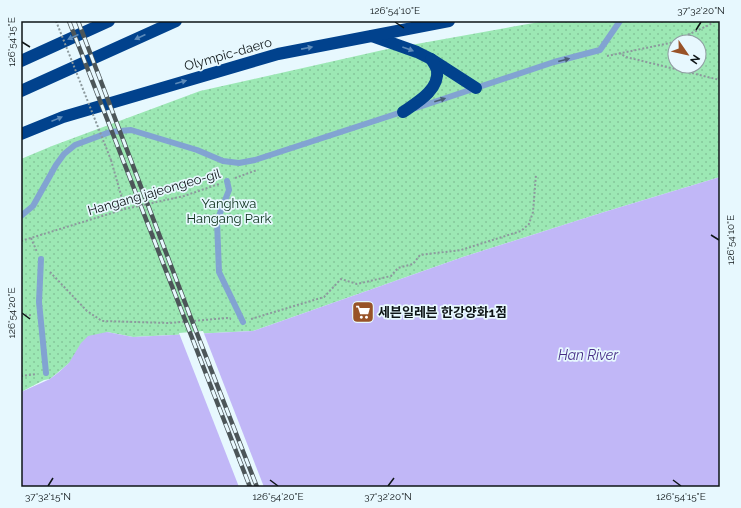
<svg xmlns="http://www.w3.org/2000/svg" width="741" height="508" font-family="Raleway,'Noto Sans KR',sans-serif">
	<style>
		.grass { fill: url(#grass-dots); fill-rule: evenodd }
		.water { fill: #c1b7f7 }
		.pier { fill: #e7f8fe }
		.lines { fill: none; stroke-linecap: round; stroke-linejoin: round }
		.path { stroke: #8c999d; stroke-width: 2; stroke-dasharray: 2 2; stroke-linecap: butt }
		.lane { stroke: #82a3d2; stroke-width: 6 }
		.highway { stroke: #01428d; stroke-width: 12 }
		.rail-casing { stroke: #4c5659; stroke-width: 4.5 }
		.rail { stroke: #e7f8fe; stroke-width: 3; stroke-dasharray: 9; stroke-linecap: butt }
		.path-bridge { stroke: #8c999d; stroke-width: 2; stroke-dasharray: 2 2; stroke-linecap: butt }
		.oneway { fill: #5d8bba }
		.oneway2 { fill: #485c74 }
		.ticks { fill: none; stroke: #0e1517; stroke-width: 1.5 }
		.labels { text-anchor: middle; dominant-baseline: central; stroke-width: 3.5; stroke-linejoin: round; paint-order: stroke }
		.street-label { font-size: 13px; fill: #0e1517; stroke: #e7f8fe }
		.park-label { font-size: 13px; fill: #0e321c; stroke: #e7f8fe }
		.poi-label { font-size: 13px; font-weight: bold; fill: #0e1517; stroke: #e7f8fe; text-anchor: start }
		.water-label { font-size: 14px; font-style: italic; fill: #472d87; stroke: #e7f8fe }
		.neatline { fill: none; stroke: #0e1517; stroke-width: 1.5 }
		.ticks-label { font-size: 10px; text-anchor: middle; fill: #0e1517 }
	</style>
	<defs>
		<pattern id="grass-dots" width="8" height="8" patternUnits="userSpaceOnUse"><rect width="8" height="8" fill="#9ce8b4"/><path d="M2 2h.1M6 6h.1" fill="none" stroke="#85c69a" stroke-width="1.8" stroke-linecap="round"/></pattern>
	</defs>
	<rect width="100%" height="100%" fill="#e7f8fe"/>
	<path class="grass" d="M 545,21 L 720,21 L 720,177 L 601,213 L 463,257 L 253,331 L 133,337 L 107,332 L 50,379 L 44,380 L 21,392 L 21,159 L 52,146 L 200,91 L 383,50 ZM 675,42 L 699,42 L 699,66 L 675,66 Z"/>
	<polygon class="water" points="720,177 720,487 21,487 21,392 50,379 59,372 69,363 81,343 88,336 107,332 133,337 253,331 463,257 601,213"/>
	<polygon class="pier" points="203,331 264,487 239,487 179,333"/>
	<g class="lines">
		<g class="path">
			<polyline points="619,53 626,57 720,80"/>
			<polyline points="607,56 670,43 709,25 715,21"/>
			<polyline points="111,160 125,209"/>
			<polyline points="235,178 257,170"/>
			<polyline points="31,238 37,252"/>
			<polyline points="21,241 125,209 184,196 219,184"/>
			<polyline points="50,272 87,311 102,321 169,323 227,318 231,319"/>
			<polyline points="21,316 31,315"/>
			<polyline points="251,319 324,297 341,279 357,284 391,276 398,268 413,264 420,255 461,250 521,231 529,224 533,212 536,174"/>
			<polyline points="21,376 37,374"/>
		</g>
		<g class="lane">
			<polyline points="416,108 554,62 600,50 620,21"/>
			<polyline points="227,181 229,190 217,221 219,272 243,322"/>
			<polyline points="21,216 33,206 56,165 64,154 75,145 110,132 131,130 197,150 223,161 239,163 255,160 405,111"/>
			<polyline points="41,259 39,302 46,373"/>
		</g>
		<g class="highway">
			<polyline points="372,36 417,52 431,59 476,88"/>
			<polyline points="21,61 109,21"/>
			<polyline points="21,91 176,21"/>
			<path d="M 403,112 C 416,103 440,90 437,70 C 436,67 433,62 431,59"/>
			<polyline points="21,134 63,117 278,54 449,21"/>
		</g>
		<g class="rail-casing">
			<g id="rail">
				<polyline points="69,21 250,487"/>
				<polyline points="78,21 189,313 257,487"/>
			</g>
		</g>
		<use href="#rail" class="rail"/>
		<polyline class="path-bridge" points="56,21 111,160"/>
	</g>
	<defs><path id="oneway-solid" d="M-6-.8H1V-3.2L6.5 0L1 3.2V.8H-6Z"/></defs>
	<g class="oneway">
		<use href="#oneway-solid" transform="translate(73 37) rotate(156)"/>
		<use href="#oneway-solid" transform="translate(140 37) rotate(155)"/>
		<use href="#oneway-solid" transform="translate(307 48) rotate(-11)"/>
		<use href="#oneway-solid" transform="translate(408 49) rotate(20)"/>
		<use href="#oneway-solid" transform="translate(181 82) rotate(-16)"/>
		<use href="#oneway-solid" transform="translate(57 119) rotate(-22)"/>
	</g>
	<g class="oneway2">
		<use href="#oneway-solid" transform="translate(564 60) rotate(-15)"/>
		<use href="#oneway-solid" transform="translate(440 100) rotate(-18)"/>
	</g>
	<path class="ticks" d="M 395,22 L 404,28M 696,30 L 701,22M 22,42 L 30,47M 711,235 L 719,240M 22,313 L 30,319M 270,480 L 278,486M 673,480 L 681,486M 48,486 L 53,478M 388,486 L 394,478"/>
	<defs>
		<g id="supermarket-square" transform="scale(1.15)"><rect x="-9" y="-9" width="18" height="18" rx="4" fill="#985328" stroke="#e7f8fe"/><path d="M-6-5.5h2.5l.6 2H6L4.5 2H-2.5L-4.4-4H-6ZM-1.5 3.2a1.3 1.3 0 1 0 .1 0ZM3 3.2a1.3 1.3 0 1 0 .1 0Z" fill="#fff"/></g>
	</defs>
	<g fill-rule="evenodd">
		<use href="#supermarket-square" x="363" y="312"/>
	</g>
	<g class="labels">
		<g class="street-label">
			<text transform="translate(228 54) rotate(-16)">Olympic-daero</text>
			<text transform="translate(154 192) rotate(-16)">Hangang jajeongeo-gil</text>
		</g>
		<g class="park-label">
			<text x="229" y="203">Yanghwa<tspan x="229" dy="15">Hangang Park</tspan></text>
		</g>
		<g class="poi-label">
			<text x="378" y="312">세븐일레븐 한강양화1점</text>
		</g>
		<g class="water-label">
			<text x="588" y="355">Han River</text>
		</g>
	</g>
	<rect width="741" height="508" fill="none" stroke="#e7f8fe" stroke-width="44"/>
	<g transform="translate(687 54) rotate(124)"><circle r="19" fill="#e7f8fe" stroke="#909da2"/>
	<path d="M0-3L7 15L0 10L-7 15Z" fill="#985328"/>
	<text y="-6" font-size="11" font-weight="bold" text-anchor="middle" fill="#0e1517">N</text>
	</g>
	<rect x="22" y="22" width="697" height="464" class="neatline"/>
	<g class="ticks-label">
		<text x="395" y="14">126°54'10"E</text>
		<text x="701" y="14">37°32'20"N</text>
		<text transform="translate(11 42) rotate(-90)" y="4">126°54'15"E</text>
		<text transform="translate(730 240) rotate(-90)" y="4">126°54'10"E</text>
		<text transform="translate(11 313) rotate(-90)" y="4">126°54'20"E</text>
		<text x="48" y="500">37°32'15"N</text>
		<text x="278" y="500">126°54'20"E</text>
		<text x="388" y="500">37°32'20"N</text>
		<text x="681" y="500">126°54'15"E</text>
	</g>
</svg>
